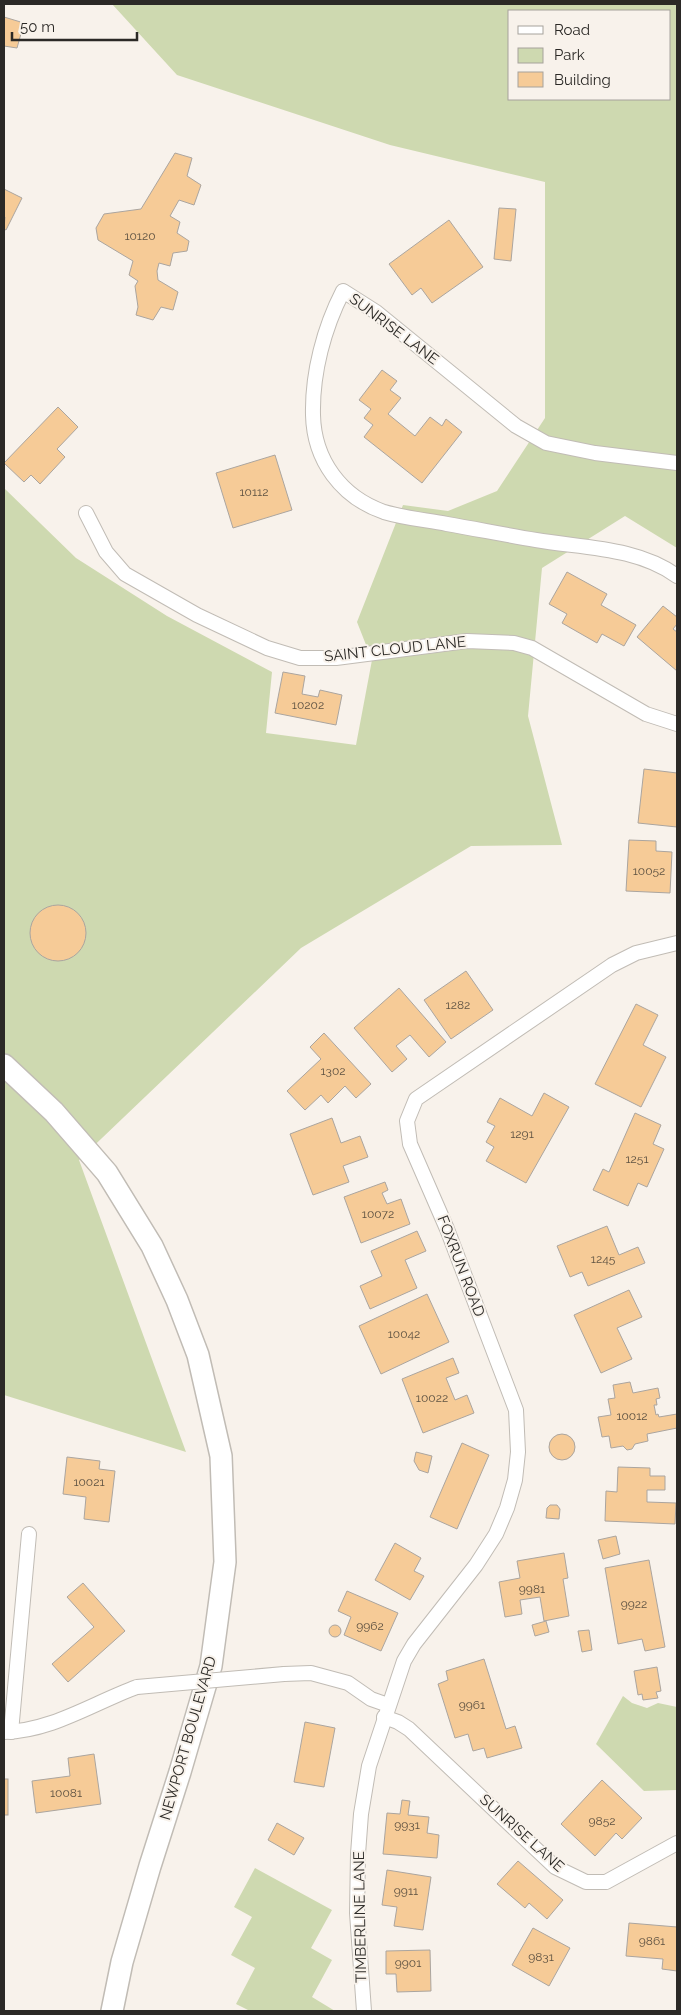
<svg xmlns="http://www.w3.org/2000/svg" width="681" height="2015" font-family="Raleway,sans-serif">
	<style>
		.green { fill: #ced9b0; fill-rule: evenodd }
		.building { fill: #f6cb97; stroke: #aba59f }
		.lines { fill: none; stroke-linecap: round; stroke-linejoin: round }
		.street-casing { stroke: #c1bcb5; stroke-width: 16 }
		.primary-casing { stroke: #c1bcb5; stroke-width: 24 }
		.street { stroke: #fff; stroke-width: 14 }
		.primary { stroke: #fff; stroke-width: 21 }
		.street-bridge-casing { stroke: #c1bcb5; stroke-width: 16; stroke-linecap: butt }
		.street-bridge { stroke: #fff; stroke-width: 14 }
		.labels { text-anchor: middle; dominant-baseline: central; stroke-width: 4; stroke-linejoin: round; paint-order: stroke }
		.number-label { font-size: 12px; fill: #5e5242 }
		.street-label { font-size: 15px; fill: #2b2926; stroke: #f8f2eb }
	</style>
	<rect width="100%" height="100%" fill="#f8f2eb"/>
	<g class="green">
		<path d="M 112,4 L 677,4 L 677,548 L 625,516 L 542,568 L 528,716 L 562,845 L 471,846 L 301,948 L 79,1160 L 186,1452 L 4,1395 L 4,488 L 76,558 L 167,616 L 272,672 L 266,733 L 356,745 L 372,660 L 357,622 L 403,505 L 448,511 L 497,491 L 545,418 L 545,182 L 390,145 L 177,75 ZM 510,11 L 670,11 L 670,99 L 510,99 Z"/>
		<polygon points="623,1696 632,1703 647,1708 658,1703 677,1707 677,1790 644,1791 596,1744"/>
		<polygon points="255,1868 332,1910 311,1948 332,1960 312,1997 335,2011 250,2011 236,2004 255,1968 231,1955 252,1917 234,1907"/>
	</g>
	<g class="building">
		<polygon points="4,17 24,23 17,48 4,46"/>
		<polygon points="175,153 192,158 187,176 201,185 194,205 179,200 170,216 180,222 177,233 189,241 187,251 173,253 170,266 159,263 157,271 158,280 178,292 173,310 161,307 153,320 136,315 138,307 135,286 138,281 129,275 133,261 98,240 96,228 104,214 141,209"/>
		<polygon points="4,189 22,198 6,230 4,229 5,217 4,217"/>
		<polygon points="499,208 516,209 511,261 494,259"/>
		<polygon points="449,220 483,267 432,303 421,288 412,295 389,264"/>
		<polygon points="382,370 397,381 390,390 401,398 388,414 415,436 430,417 442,426 446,419 462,432 422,483 364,437 373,425 364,418 371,409 359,400"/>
		<polygon points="58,407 78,427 57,449 65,457 40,484 31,475 24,482 4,463"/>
		<polygon points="275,455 292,510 233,528 216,473"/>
		<polygon points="567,572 607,594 601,605 636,625 624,646 602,634 597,643 562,623 567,614 549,604"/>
		<polygon points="663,606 677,617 677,624 673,629 677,632 677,671 637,637"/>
		<polygon points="283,672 305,676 302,694 318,697 320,690 342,695 336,725 275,713"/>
		<polygon points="644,769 677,773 677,827 638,823"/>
		<polygon points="629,840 656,841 656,851 672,852 670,893 626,891"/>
		<circle cx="58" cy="933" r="28"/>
		<polygon points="466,971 493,1010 451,1039 424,1000"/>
		<polygon points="399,988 446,1042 429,1057 410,1035 396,1046 407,1059 392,1072 354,1028"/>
		<polygon points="636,1004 658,1015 643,1045 666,1057 641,1107 595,1084"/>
		<polygon points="324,1033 371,1084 356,1098 345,1086 328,1103 321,1095 305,1110 287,1091 321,1059 310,1047"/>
		<polygon points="544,1093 569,1107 526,1183 486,1161 494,1147 486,1142 495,1126 487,1122 500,1098 532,1116"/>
		<polygon points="635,1113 661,1125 653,1144 664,1149 647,1187 638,1183 628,1206 593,1190 603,1169 609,1172"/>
		<polygon points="332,1118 341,1143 360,1136 368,1157 343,1166 349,1182 313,1195 290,1134"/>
		<polygon points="385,1182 388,1190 382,1193 387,1204 401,1199 410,1224 361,1243 344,1197"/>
		<polygon points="607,1226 619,1255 638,1247 645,1263 588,1286 582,1272 570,1277 557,1246"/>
		<polygon points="417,1231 426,1251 405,1260 417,1288 370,1309 360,1286 382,1276 371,1251"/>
		<polygon points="629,1290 642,1317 617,1328 632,1359 601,1373 574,1315"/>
		<polygon points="427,1294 449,1342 381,1374 359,1326"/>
		<polygon points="453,1358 459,1373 446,1378 455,1400 467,1395 474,1413 423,1433 402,1379"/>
		<polygon points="630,1382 633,1393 658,1388 660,1398 656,1399 657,1405 654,1405 656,1415 658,1414 659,1417 677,1414 677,1428 647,1434 648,1441 635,1444 632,1449 627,1450 623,1446 611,1448 609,1436 602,1437 598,1417 611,1415 608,1399 615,1398 613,1385"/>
		<circle cx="562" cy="1447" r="13"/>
		<polygon points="462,1443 489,1455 457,1529 430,1517"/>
		<polygon points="416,1452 432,1456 428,1473 419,1470 414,1461"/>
		<polygon points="67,1457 100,1461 99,1469 115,1471 109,1522 84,1519 86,1497 63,1494"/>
		<polygon points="618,1467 650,1468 650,1476 665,1476 665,1490 647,1490 647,1502 676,1503 675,1524 605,1521 606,1491 617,1492"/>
		<polygon points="550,1505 557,1505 560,1509 559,1519 546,1518 547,1508"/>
		<polygon points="616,1536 620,1554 603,1559 598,1540"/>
		<polygon points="395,1543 421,1558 414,1571 424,1576 410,1600 375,1580"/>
		<polygon points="564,1553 568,1578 563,1579 569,1616 544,1621 540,1597 520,1600 522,1614 505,1617 499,1582 520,1578 517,1561"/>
		<polygon points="649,1560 665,1647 645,1651 642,1639 618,1644 605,1568"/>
		<polygon points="83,1583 125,1631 68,1682 52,1664 94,1627 67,1597"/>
		<polygon points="347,1591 398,1613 381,1651 344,1635 351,1617 338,1611"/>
		<polygon points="546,1621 549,1632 535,1636 532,1625"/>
		<circle cx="335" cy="1631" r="6"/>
		<polygon points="589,1630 592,1650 582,1652 578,1631"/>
		<polygon points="484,1659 506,1729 515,1726 522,1748 487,1758 484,1748 473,1751 468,1734 455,1738 438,1684 448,1680 446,1671"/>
		<polygon points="657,1667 661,1691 656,1692 658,1698 643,1700 642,1694 638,1695 634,1671"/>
		<polygon points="305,1722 335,1728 324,1787 294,1782"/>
		<polygon points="94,1754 101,1804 36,1813 32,1781 70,1776 68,1758"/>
		<rect x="4" y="1779" width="4" height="36"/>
		<polygon points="602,1780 642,1818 622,1839 616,1833 595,1856 561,1824"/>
		<polygon points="402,1800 410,1801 408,1815 429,1817 427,1833 439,1835 437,1858 383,1854 387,1813 400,1814"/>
		<polygon points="277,1823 304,1838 294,1855 268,1840"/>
		<polygon points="518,1861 563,1900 547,1919 529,1903 525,1908 497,1884"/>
		<polygon points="387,1870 431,1877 423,1930 394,1926 397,1907 382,1905"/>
		<polygon points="629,1923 677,1927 677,1971 662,1969 663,1959 626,1956"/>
		<polygon points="533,1928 570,1948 549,1986 512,1965"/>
		<polygon points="430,1950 431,1991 397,1992 396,1974 386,1974 386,1951"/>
	</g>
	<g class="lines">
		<g class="street-casing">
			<g id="street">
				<path d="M 677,463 L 595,453 L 546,443 L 516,426 L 376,312 L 343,291 C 324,328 312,373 313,415 C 314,460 341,497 384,512 C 404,518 426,520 447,524 C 476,529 506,535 536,540 C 583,548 637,547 677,576"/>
				<polyline points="86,513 106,552 125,574 197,615 267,648 300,658 336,658 467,641 514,643 532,648 646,714 677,724"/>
				<polyline points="284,1674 311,1673 348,1683 371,1699 388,1705"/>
				<polyline points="384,1717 398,1722 409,1729 555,1867 586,1882 606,1882 677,1843"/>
				<path d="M 4,1732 C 52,1731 93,1703 137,1687"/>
				<polyline points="11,1732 29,1534"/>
				<polyline points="364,2011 357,1913 358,1854 361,1814 369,1766 404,1661 414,1644 476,1565 496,1534 507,1508 515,1480 518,1452 516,1410 447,1229 410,1144 407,1121 416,1099 612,965 636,953 677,943"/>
			</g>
		</g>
		<g class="primary-casing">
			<polyline id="primary" points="4,1065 54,1112 107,1173 152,1246 177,1300 198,1355 221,1456 225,1562 211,1666 180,1772 150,1866 122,1962 112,2011"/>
		</g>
		<use href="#street" class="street"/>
		<use href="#primary" class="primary"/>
		<g class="street-bridge-casing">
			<polyline id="street-bridge" points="137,1687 284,1674"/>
		</g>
		<use href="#street-bridge" class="street-bridge"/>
	</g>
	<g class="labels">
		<g class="number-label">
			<text x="140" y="236">10120</text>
			<text x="254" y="492">10112</text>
			<text x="308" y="705">10202</text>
			<text x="649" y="871">10052</text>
			<text x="458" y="1005">1282</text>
			<text x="333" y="1071">1302</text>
			<text x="522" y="1134">1291</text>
			<text x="637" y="1159">1251</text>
			<text x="378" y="1214">10072</text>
			<text x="603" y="1259">1245</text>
			<text x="404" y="1334">10042</text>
			<text x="432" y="1398">10022</text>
			<text x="632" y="1416">10012</text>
			<text x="89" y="1482">10021</text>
			<text x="532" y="1589">9981</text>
			<text x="634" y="1604">9922</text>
			<text x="370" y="1626">9962</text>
			<text x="472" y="1705">9961</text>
			<text x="66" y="1793">10081</text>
			<text x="602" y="1821">9852</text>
			<text x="407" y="1825">9931</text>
			<text x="406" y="1891">9911</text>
			<text x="652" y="1941">9861</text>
			<text x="541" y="1957">9831</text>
			<text x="408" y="1963">9901</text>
		</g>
		<g class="street-label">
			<text transform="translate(394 329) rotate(37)">SUNRISE LANE</text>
			<text transform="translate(395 649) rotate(-6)">SAINT CLOUD LANE</text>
			<text transform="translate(461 1266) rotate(69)">FOXRUN ROAD</text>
			<text transform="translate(188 1738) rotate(-74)">NEWPORT BOULEVARD</text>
			<text transform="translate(522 1833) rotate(42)">SUNRISE LANE</text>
			<text transform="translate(360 1917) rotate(-91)">TIMBERLINE LANE</text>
		</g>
	</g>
	<rect width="681" height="2015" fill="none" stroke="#2b2926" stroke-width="10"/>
	<rect x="508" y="10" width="162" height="90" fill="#f8f2eb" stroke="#a6a29c"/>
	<rect x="518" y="26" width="25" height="8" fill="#ffffff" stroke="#a6a29c"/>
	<text x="554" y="35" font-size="15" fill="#2b2926">Road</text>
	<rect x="518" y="48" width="25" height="15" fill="#ced9b0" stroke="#a6a29c"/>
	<text x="554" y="60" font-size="15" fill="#2b2926">Park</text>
	<rect x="518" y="72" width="25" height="15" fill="#f6cb97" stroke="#a6a29c"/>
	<text x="554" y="85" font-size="15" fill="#2b2926">Building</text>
	<path d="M12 32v8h125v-8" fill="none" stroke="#2b2926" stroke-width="2.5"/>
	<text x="20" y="32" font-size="15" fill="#2b2926" stroke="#f8f2eb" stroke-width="4" paint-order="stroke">50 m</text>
</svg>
